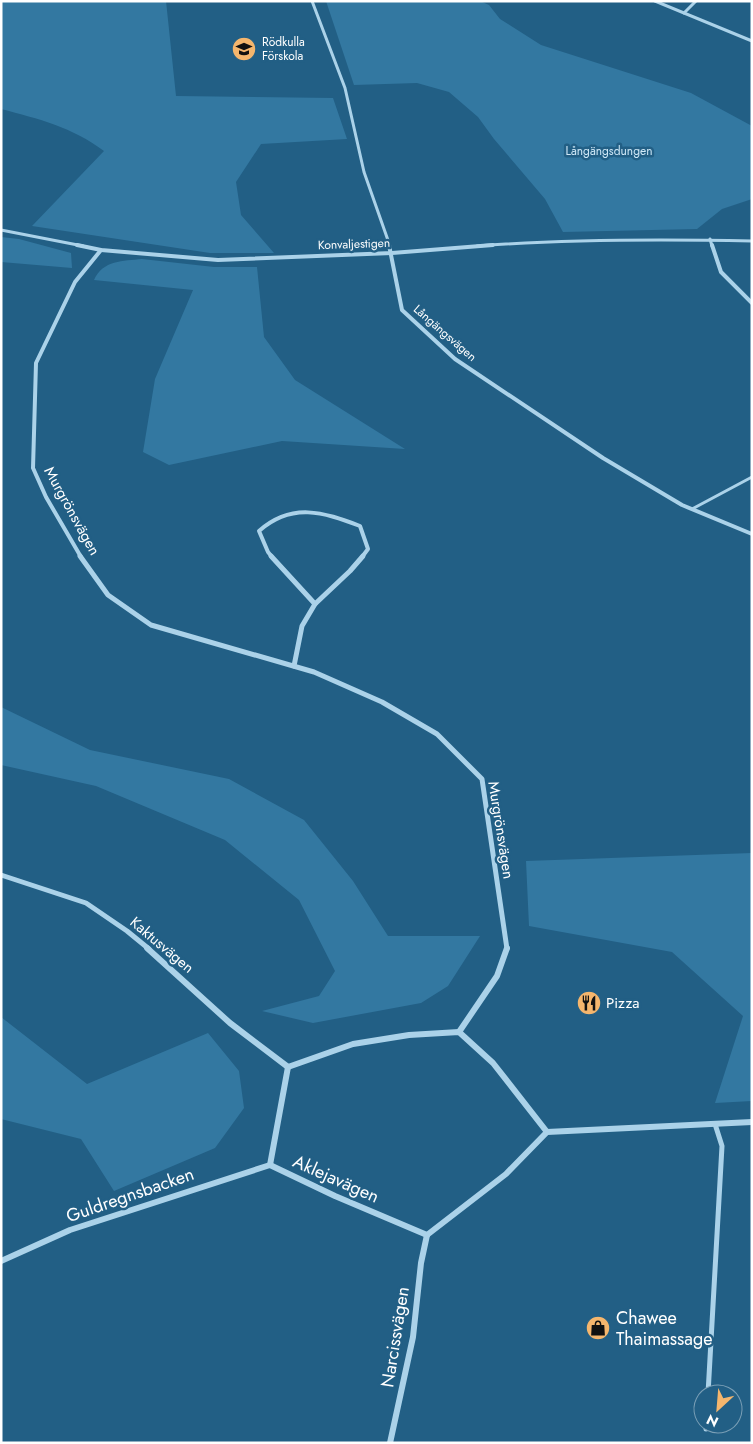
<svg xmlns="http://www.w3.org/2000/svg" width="753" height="1444" font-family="Jost,sans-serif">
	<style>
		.green { fill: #3378a1 }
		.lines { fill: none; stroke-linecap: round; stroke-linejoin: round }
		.service-far1 { stroke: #abd2e9; stroke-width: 3 }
		.service { stroke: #abd2e9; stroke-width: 5 }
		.minor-far3 { stroke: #abd2e9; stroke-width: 3 }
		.minor-far2 { stroke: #abd2e9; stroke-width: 4 }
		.minor-far1 { stroke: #abd2e9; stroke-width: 5 }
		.minor { stroke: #abd2e9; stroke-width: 6 }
		.labels { text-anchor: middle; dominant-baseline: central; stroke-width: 5; stroke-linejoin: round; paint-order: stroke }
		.far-poi-label { font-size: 12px; fill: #fff; stroke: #225f85; text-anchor: start }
		.far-park-label { font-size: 12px; fill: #cfe8f7; stroke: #225f85 }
		.far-street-label { font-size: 12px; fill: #fff; stroke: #225f85 }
		.street-label { font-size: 15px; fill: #fff; stroke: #225f85 }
		.poi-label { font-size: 15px; fill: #fff; stroke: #225f85; text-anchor: start }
		.near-street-label { font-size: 18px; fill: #fff; stroke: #225f85 }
		.near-poi-label { font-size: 18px; fill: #fff; stroke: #225f85; text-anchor: start }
	</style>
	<rect width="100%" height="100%" fill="#225f85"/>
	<g class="green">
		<path d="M 1,1 L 166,1 L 176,96 L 333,98 L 347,139 L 261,144 L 236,182 L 241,215 L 274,253 L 210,253 L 32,226 L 104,151 C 72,127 39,119 1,109 Z"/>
		<polygon points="326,1 480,1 489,5 500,19 541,45 691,93 752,126 752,199 722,209 697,229 563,232 545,199 494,139 478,117 449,92 417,83 354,85"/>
		<polygon points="1,237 19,239 71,253 72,268 1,262"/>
		<path d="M 142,259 L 214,267 L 257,267 L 264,337 L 295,380 L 405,449 L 282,441 L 169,465 L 143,452 L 155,379 L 193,290 L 94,280 C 103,260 123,261 142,259 Z"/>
		<polygon points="1,707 90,750 229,779 304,820 353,881 388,936 480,936 448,986 421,1003 313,1023 262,1011 319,996 335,971 299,900 225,840 96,786 1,765"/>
		<polygon points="752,853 752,1101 715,1103 743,1016 672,952 529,926 526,861"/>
		<polygon points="1,1017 87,1084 208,1033 239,1071 244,1108 215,1148 114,1191 81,1139 1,1119"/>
	</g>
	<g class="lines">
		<polyline class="service-far1" points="692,509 752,477"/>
		<g class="service">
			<polyline points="708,1394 722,1146 715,1124"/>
			<polyline points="706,1424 706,1429"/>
		</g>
		<g class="minor-far3">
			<polyline points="312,1 345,88 364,172 390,246"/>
			<polyline points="655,1 752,41"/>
			<polyline points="684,13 696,1"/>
			<polyline points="1,230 83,246"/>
			<polyline points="710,239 712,246"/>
			<path d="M 477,246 C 569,239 660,239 752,241"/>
		</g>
		<g class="minor-far2">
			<polyline points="77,245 101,250 218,260 392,253 493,245"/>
			<polyline points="389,245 402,310 455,359 603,458 682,505 752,534"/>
			<polyline points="712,245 721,272 752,303"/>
			<polyline points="81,557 46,497 33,468 36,363 75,282 101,250"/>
			<path d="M 272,557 L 268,552 L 259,531 C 292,502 323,512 360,526 L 368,549 L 362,557"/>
		</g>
		<g class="minor-far1">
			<polyline points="80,556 108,595 151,625 314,672 382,702 437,734 482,779 507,949"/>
			<polyline points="271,556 315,604"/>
			<polyline points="315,604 350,571 363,556"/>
			<polyline points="294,666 302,626 315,604"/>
			<polyline points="1,875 86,903 127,931 149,949"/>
		</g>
		<g class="minor">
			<polyline points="147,948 230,1023 288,1067"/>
			<polyline points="459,1032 497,976 507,948"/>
			<polyline points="288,1067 353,1044 409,1035 459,1032 493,1063 547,1132"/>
			<polyline points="270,1165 335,1196 427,1235"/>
			<polyline points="270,1165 288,1067"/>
			<polyline points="427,1235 506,1174 547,1132 752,1122"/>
			<polyline points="1,1261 70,1230 270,1165"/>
			<polyline points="390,1443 413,1337 421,1263 427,1235"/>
		</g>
	</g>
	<defs>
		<g id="school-disc" transform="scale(1.25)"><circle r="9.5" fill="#f5b66d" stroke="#225f85"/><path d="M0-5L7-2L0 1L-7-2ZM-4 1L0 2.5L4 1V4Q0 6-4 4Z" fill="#111"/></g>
		<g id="restaurant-disc" transform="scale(1.25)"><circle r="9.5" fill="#f5b66d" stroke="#225f85"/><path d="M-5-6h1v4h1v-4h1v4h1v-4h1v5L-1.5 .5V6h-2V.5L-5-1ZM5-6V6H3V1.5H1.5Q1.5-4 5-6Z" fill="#111"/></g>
		<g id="shop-disc" transform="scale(1.25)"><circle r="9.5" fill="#f5b66d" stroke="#225f85"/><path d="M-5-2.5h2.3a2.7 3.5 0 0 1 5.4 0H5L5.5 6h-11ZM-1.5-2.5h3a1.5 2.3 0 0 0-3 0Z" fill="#111"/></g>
	</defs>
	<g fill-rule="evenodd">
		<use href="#school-disc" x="244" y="49"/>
		<use href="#restaurant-disc" x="589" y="1003"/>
		<use href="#shop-disc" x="598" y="1328"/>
	</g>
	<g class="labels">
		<g class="far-poi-label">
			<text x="262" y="42">Rödkulla<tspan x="262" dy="14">Förskola</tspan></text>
		</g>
		<g class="far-park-label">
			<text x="609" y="151">Långängsdungen</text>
		</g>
		<g class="far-street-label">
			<text transform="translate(354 244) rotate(-2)">Konvaljestigen</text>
			<text transform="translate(445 333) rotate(41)">Långängsvägen</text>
		</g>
		<g class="street-label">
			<text transform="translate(72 511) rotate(61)">Murgrönsvägen</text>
			<text transform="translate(501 830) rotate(81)">Murgrönsvägen</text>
			<text transform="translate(162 945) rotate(40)">Kaktusvägen</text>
		</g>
		<g class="poi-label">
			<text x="606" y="1003">Pizza</text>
		</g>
		<g class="near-street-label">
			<text transform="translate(336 1179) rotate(24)">Aklejavägen</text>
			<text transform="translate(130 1195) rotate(-19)">Guldregnsbacken</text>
			<text transform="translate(395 1337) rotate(-81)">Narcissvägen</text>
		</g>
		<g class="near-poi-label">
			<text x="616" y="1318">Chawee<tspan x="616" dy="21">Thaimassage</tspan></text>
		</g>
	</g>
	<rect width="753" height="1444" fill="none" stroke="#ffffff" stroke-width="5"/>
	<g transform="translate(718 1409) rotate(206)"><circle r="24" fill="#225f85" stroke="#7a9fb6"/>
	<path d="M0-4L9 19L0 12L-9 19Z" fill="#f5b66d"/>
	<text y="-8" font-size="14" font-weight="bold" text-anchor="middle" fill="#ffffff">N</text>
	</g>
</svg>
